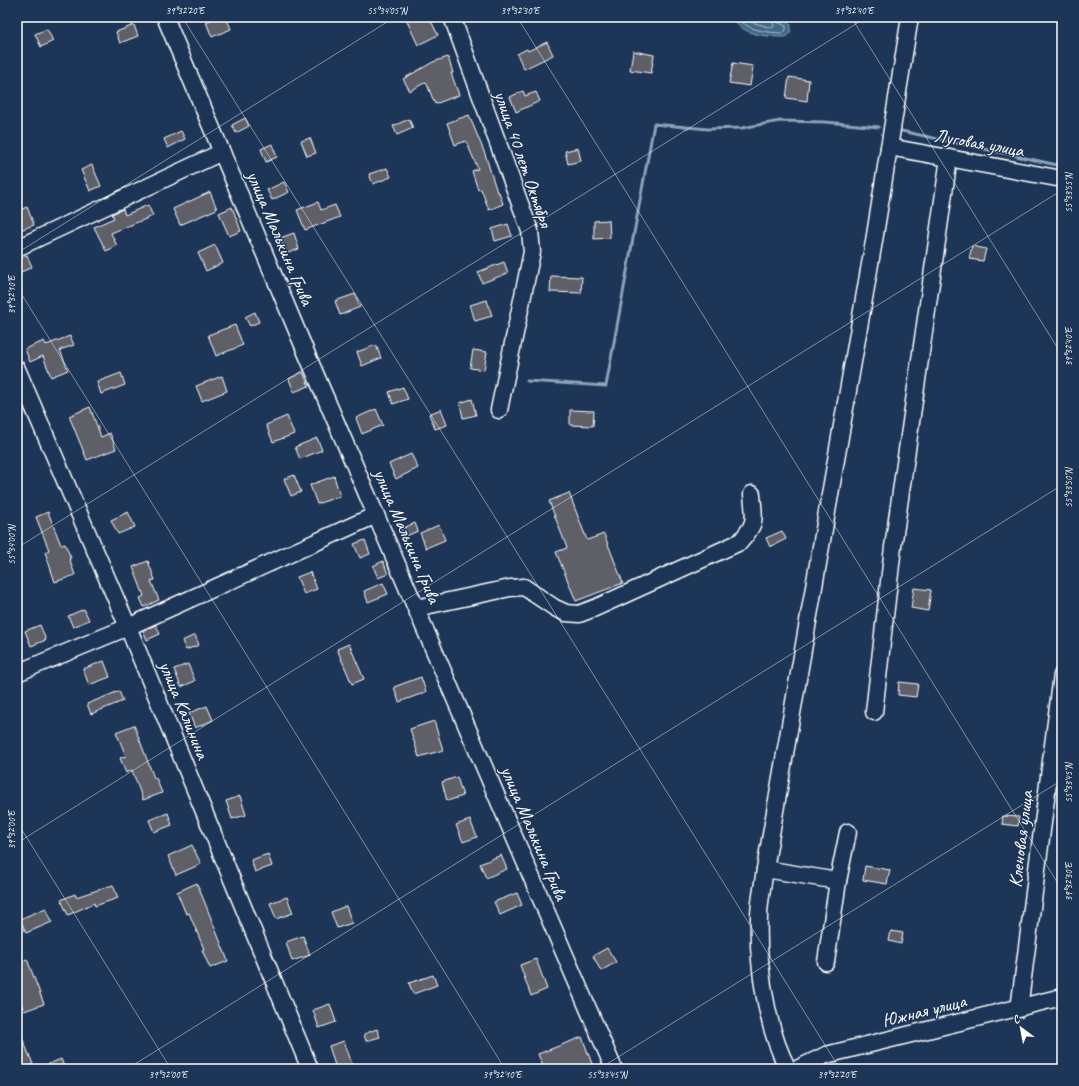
<svg xmlns="http://www.w3.org/2000/svg" width="1079" height="1086" font-family="Caveat,sans-serif">
	<style>
		.water { fill: #3f6887; stroke: #8ca4b7 }
		.lines { fill: none; stroke-linecap: round; stroke-linejoin: round }
		.shore { stroke: #b2c3cf; stroke-width: 1 }
		.stream { stroke: #8ca4b7; stroke-width: 3 }
		.building { fill: #5e5f68; stroke: #fff }
		.minor-casing { stroke: #fff; stroke-width: 19 }
		.minor { stroke: #1d3557; stroke-width: 16 }
		.ticks { fill: none; stroke: #fff; stroke-width: 1; stroke-opacity: 0.45 }
		.labels { text-anchor: middle; dominant-baseline: central; stroke-width: 3; stroke-linejoin: round; paint-order: stroke }
		.street-label { font-size: 19px; fill: #fff; stroke: #1d3557 }
		.neatline { fill: none; stroke: #fff; stroke-width: 1.5 }
		.ticks-label { font-size: 10px; text-anchor: middle; fill: #fff }
	</style>
	<rect width="100%" height="100%" fill="#1d3557"/>
	<filter id="ink" filterUnits="userSpaceOnUse"><feTurbulence type="fractalNoise" baseFrequency=".025" numOctaves="2"/><feDisplacementMap in="SourceGraphic" scale="8" xChannelSelector="R" yChannelSelector="G"/><feConvolveMatrix kernelMatrix="1 2 1 2 8 2 1 2 1" color-interpolation-filters="sRGB"/></filter>
	<g filter="url(#ink)">
		<path class="water" d="M 734,17 C 752,17 776,13 791,25 L 790,33 L 785,37 C 770,37 738,35 734,17 Z"/>
		<g class="lines">
			<g class="shore">
				<path d="M 739,17 C 742,30 772,33 783,33 L 786,30 L 786,26 L 777,22 L 776,17"/>
				<polyline points="744,17 748,21 772,28 774,26 771,17"/>
			</g>
			<g class="stream">
				<polyline points="897,130 1062,166"/>
				<polyline points="527,381 606,386 654,124 708,129 742,128 780,121 825,122 879,127"/>
			</g>
		</g>
		<g class="building">
			<polygon points="217,17 226,17 231,29 212,37 206,22"/>
			<polygon points="405,17 429,17 438,35 418,45"/>
			<polygon points="134,25 138,36 120,43 116,32"/>
			<polygon points="47,29 53,41 41,47 35,34"/>
			<polygon points="547,42 553,55 524,69 517,54 527,49 528,51"/>
			<polygon points="633,51 654,55 651,73 630,70"/>
			<polygon points="448,57 453,73 451,73 459,95 435,104 426,82 410,91 403,79 433,62"/>
			<polygon points="733,63 753,66 750,86 729,83"/>
			<polygon points="789,77 809,80 807,101 786,98"/>
			<polygon points="523,91 525,96 536,92 540,101 516,112 510,97"/>
			<polygon points="469,115 485,154 497,192 499,192 503,204 489,210 481,189 478,190 472,171 478,169 466,141 455,145 447,123"/>
			<polygon points="245,118 249,126 236,133 232,125"/>
			<polygon points="409,119 413,128 397,135 393,126"/>
			<polygon points="181,131 185,139 168,148 164,139"/>
			<polygon points="310,138 316,153 307,156 301,141"/>
			<polygon points="272,144 277,157 266,162 261,149"/>
			<polygon points="578,148 581,161 568,164 565,151"/>
			<polygon points="92,165 101,186 90,191 81,170"/>
			<polygon points="387,168 391,177 373,184 369,174"/>
			<polygon points="284,182 289,192 272,200 267,190"/>
			<polygon points="210,192 217,209 180,225 173,209"/>
			<polygon points="318,202 321,210 335,205 340,217 305,230 297,210"/>
			<polygon points="148,205 153,216 111,233 117,246 106,251 94,227 114,218 112,214 123,209 125,215"/>
			<polygon points="27,207 34,225 17,231 17,211"/>
			<polygon points="232,207 241,231 229,236 219,213"/>
			<polygon points="609,220 610,238 594,239 594,221"/>
			<polygon points="508,224 512,236 495,241 492,229"/>
			<polygon points="294,233 299,249 285,254 280,238"/>
			<polygon points="215,245 223,263 206,271 198,253"/>
			<polygon points="972,246 986,249 983,261 969,259"/>
			<polygon points="27,255 32,267 17,274 17,260"/>
			<polygon points="504,262 508,273 482,283 478,272"/>
			<polygon points="551,276 582,277 581,293 550,292"/>
			<polygon points="355,294 360,307 340,315 335,301"/>
			<polygon points="487,300 492,316 475,321 470,305"/>
			<polygon points="255,312 259,322 250,326 245,317"/>
			<polygon points="235,325 243,345 216,356 208,335"/>
			<polygon points="70,336 74,345 60,350 68,370 51,377 43,356 30,362 25,349 44,341 46,345"/>
			<polygon points="376,345 381,358 362,366 357,352"/>
			<polygon points="473,350 487,352 484,370 470,368"/>
			<polygon points="303,372 309,386 294,392 289,379"/>
			<polygon points="121,373 125,385 101,394 97,382"/>
			<polygon points="222,376 227,391 202,401 196,386"/>
			<polygon points="403,387 408,399 393,404 389,392"/>
			<polygon points="472,399 476,415 463,418 460,403"/>
			<polygon points="90,407 101,437 110,433 116,449 87,460 69,416"/>
			<polygon points="376,409 383,425 362,434 356,418"/>
			<polygon points="441,409 447,425 435,429 429,414"/>
			<polygon points="570,410 594,411 593,426 570,425"/>
			<polygon points="287,416 294,434 273,442 266,425"/>
			<polygon points="317,438 322,450 300,459 295,447"/>
			<polygon points="411,454 418,468 396,479 389,464"/>
			<polygon points="294,475 301,492 291,496 284,479"/>
			<polygon points="334,476 340,496 317,504 310,485"/>
			<polygon points="569,493 587,540 604,534 623,583 576,601 556,552 567,548 549,501"/>
			<polygon points="48,512 61,545 65,544 71,558 69,558 75,575 55,582 45,552 49,550 36,517"/>
			<polygon points="128,512 135,527 118,534 111,520"/>
			<polygon points="415,523 418,531 404,537 401,529"/>
			<polygon points="439,525 445,540 426,548 420,533"/>
			<polygon points="782,531 786,539 770,547 766,538"/>
			<polygon points="365,540 370,554 360,558 354,544"/>
			<polygon points="148,561 155,580 151,581 159,600 144,607 140,598 144,596 133,567"/>
			<polygon points="383,561 388,574 378,578 373,566"/>
			<polygon points="310,572 317,589 304,594 297,577"/>
			<polygon points="383,583 388,594 368,602 364,591"/>
			<polygon points="914,588 931,590 928,611 911,608"/>
			<polygon points="84,609 89,620 73,627 68,616"/>
			<polygon points="40,625 46,640 31,646 25,631"/>
			<polygon points="156,625 160,634 147,640 143,630"/>
			<polygon points="195,635 199,645 186,650 182,641"/>
			<polygon points="349,644 364,679 352,684 337,649"/>
			<polygon points="104,661 110,677 89,685 83,669"/>
			<polygon points="188,664 195,681 181,687 174,669"/>
			<polygon points="421,677 426,692 399,702 394,687"/>
			<polygon points="899,682 918,684 916,697 898,695"/>
			<polygon points="119,691 123,701 91,714 87,704"/>
			<polygon points="207,706 213,720 195,728 189,713"/>
			<polygon points="434,721 443,750 419,757 410,729"/>
			<polygon points="134,725 154,778 156,778 162,793 143,800 132,770 126,773 120,758 126,756 116,732"/>
			<polygon points="457,777 463,796 447,801 442,782"/>
			<polygon points="240,796 246,815 232,819 226,801"/>
			<polygon points="168,813 172,825 154,832 149,820"/>
			<polygon points="1003,816 1019,817 1018,826 1002,824"/>
			<polygon points="470,820 477,837 463,842 456,825"/>
			<polygon points="192,845 201,864 176,875 168,856"/>
			<polygon points="268,854 272,866 255,872 251,860"/>
			<polygon points="501,855 507,869 486,878 480,864"/>
			<polygon points="865,866 890,870 887,884 863,880"/>
			<polygon points="197,883 228,961 210,968 202,950 204,949 189,913 186,914 177,892"/>
			<polygon points="113,885 118,898 95,906 94,903 68,915 61,900 75,894 76,897"/>
			<polygon points="517,893 522,905 500,915 494,902"/>
			<polygon points="287,897 293,913 276,919 270,903"/>
			<polygon points="346,906 352,923 337,928 331,912"/>
			<polygon points="46,908 52,922 26,933 20,919"/>
			<polygon points="891,931 903,933 901,944 889,941"/>
			<polygon points="303,936 310,955 292,961 286,942"/>
			<polygon points="607,948 616,962 601,971 593,956"/>
			<polygon points="27,959 44,1004 24,1011 17,991 17,963"/>
			<polygon points="536,959 547,989 531,996 520,965"/>
			<polygon points="433,975 437,985 413,994 409,983"/>
			<polygon points="330,1004 336,1022 319,1028 313,1010"/>
			<polygon points="17,1026 33,1064 23,1069 17,1055"/>
			<polygon points="377,1029 380,1037 366,1041 364,1034"/>
			<polygon points="582,1037 594,1069 544,1069 538,1054"/>
			<polygon points="344,1041 353,1067 348,1069 336,1069 329,1046"/>
			<polygon points="61,1059 65,1069 37,1069"/>
		</g>
		<g class="lines">
			<g class="minor-casing">
				<g id="minor">
					<polyline points="165,17 308,357 614,1069"/>
					<polyline points="452,17 530,231 532,252 499,410"/>
					<polyline points="889,147 1062,179"/>
					<polyline points="17,248 222,152"/>
					<polyline points="17,369 128,627 310,1069"/>
					<path d="M 416,608 L 510,588 L 524,587 L 555,608 L 566,613 L 579,614 L 595,608 L 740,542 C 758,521 754,520 752,494"/>
					<polyline points="17,673 128,627 376,515"/>
					<polyline points="874,712 893,547 949,158"/>
					<polyline points="765,869 838,881 826,962"/>
					<polyline points="838,881 848,832"/>
					<polyline points="1019,1009 1062,675"/>
					<path d="M 788,1069 C 766,1028 757,963 759,917 C 759,901 763,885 765,869 L 874,241 L 910,17"/>
					<polyline points="797,1069 826,1055 1062,997"/>
				</g>
			</g>
			<use href="#minor" class="minor"/>
		</g>
	</g>
	<path class="ticks" d="M 182,17 L 840,1069M 517,17 L 1062,890M 851,17 L 1062,355M 17,253 L 395,17M 17,287 L 505,1069M 17,548 L 867,17M 17,822 L 171,1069M 17,843 L 1062,190M 127,1069 L 1062,485M 599,1069 L 1062,780"/>
	<g class="labels">
		<g class="street-label">
			<text transform="translate(979 143) rotate(10)">Луговая улица</text>
			<text transform="translate(523 159) rotate(71)">улица 40 лет Октября</text>
			<text transform="translate(280 238) rotate(67)">улица Малькина Грива</text>
			<text transform="translate(407 536) rotate(67)">улица Малькина Грива</text>
			<text transform="translate(184 710) rotate(68)">улица Калинина</text>
			<text transform="translate(534 833) rotate(67)">улица Малькина Грива</text>
			<text transform="translate(1021 839) rotate(-83)">Кленовая улица</text>
			<text transform="translate(924 1011) rotate(-14)">Южная улица</text>
		</g>
	</g>
	<rect width="1079" height="1086" fill="none" stroke="#1d3557" stroke-width="44"/>
	<g transform="translate(1021 1028) rotate(328)" stroke="#1d3557" stroke-width="3" paint-order="stroke">
	<path d="M0-3L7 15L0 10L-7 15Z" fill="#ffffff"/>
	<text y="-6" font-size="11" font-weight="bold" text-anchor="middle" fill="#ffffff">С</text>
	</g>
	<rect x="22" y="22" width="1035" height="1042" class="neatline"/>
	<g class="ticks-label">
		<text x="185" y="14">39°32'20"E</text>
		<text x="387" y="14">55°34'05"N</text>
		<text x="520" y="14">39°32'30"E</text>
		<text x="854" y="14">39°32'40"E</text>
		<text transform="translate(1068 193) rotate(-90)" y="4">55°33'55"N</text>
		<text transform="translate(11 295) rotate(-90)" y="4">39°32'10"E</text>
		<text transform="translate(1068 347) rotate(-90)" y="4">39°32'40"E</text>
		<text transform="translate(1068 488) rotate(-90)" y="4">55°33'50"N</text>
		<text transform="translate(11 545) rotate(-90)" y="4">55°34'00"N</text>
		<text transform="translate(1068 783) rotate(-90)" y="4">55°33'45"N</text>
		<text transform="translate(11 830) rotate(-90)" y="4">39°32'00"E</text>
		<text transform="translate(1068 882) rotate(-90)" y="4">39°32'30"E</text>
		<text x="168" y="1078">39°32'00"E</text>
		<text x="502" y="1078">39°32'10"E</text>
		<text x="607" y="1078">55°33'45"N</text>
		<text x="837" y="1078">39°32'20"E</text>
	</g>
</svg>
